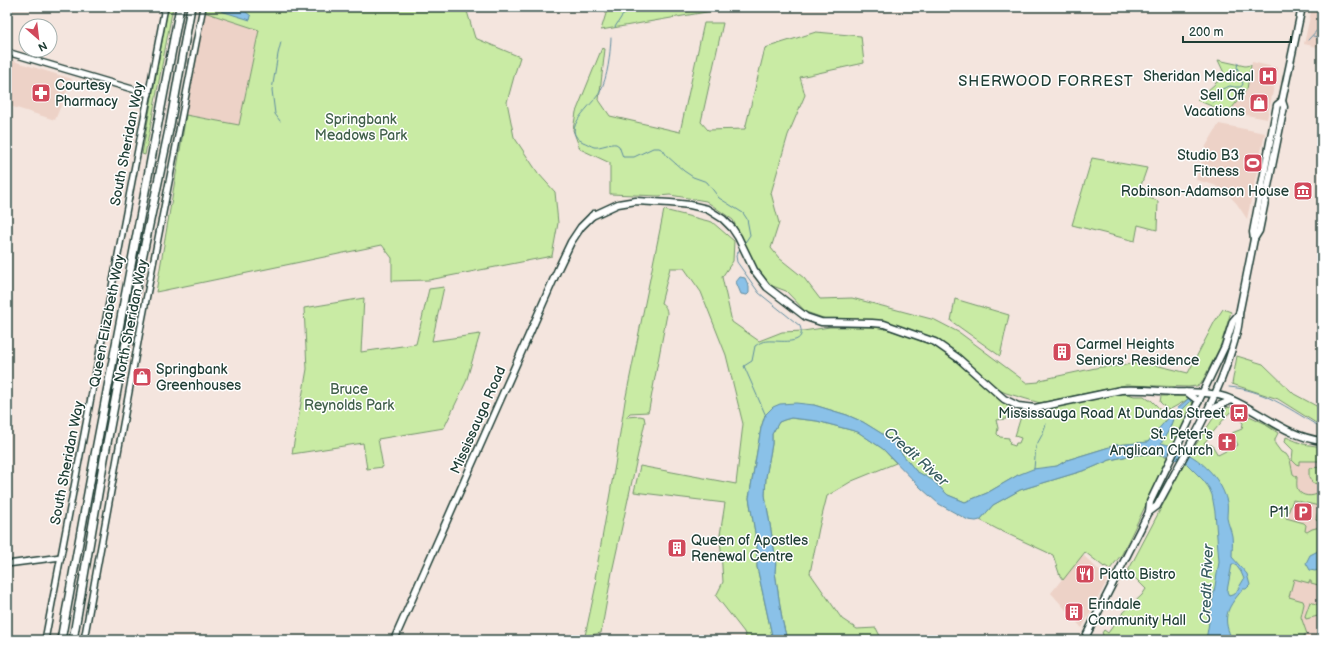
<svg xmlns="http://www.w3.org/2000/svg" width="1329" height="647" font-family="'Balsamiq Sans',sans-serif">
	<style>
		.built { fill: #edd2c7 }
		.green { fill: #c9eba4; stroke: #74946c; fill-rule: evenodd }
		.water { fill: #8ac1e8; stroke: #5f8ca0; fill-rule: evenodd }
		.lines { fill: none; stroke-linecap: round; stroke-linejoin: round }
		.stream { stroke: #5f8ca0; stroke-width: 1 }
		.minor-casing { stroke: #1f3d34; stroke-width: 8 }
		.major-casing { stroke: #1f3d34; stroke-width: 9 }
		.highway-casing { stroke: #1f3d34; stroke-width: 10 }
		.minor { stroke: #fff; stroke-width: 5 }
		.major { stroke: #fff; stroke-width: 6 }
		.highway { stroke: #fff; stroke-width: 7 }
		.labels { text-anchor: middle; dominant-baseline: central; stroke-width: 3; stroke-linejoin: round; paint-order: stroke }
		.poi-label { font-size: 14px; fill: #1f3d34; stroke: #fff; text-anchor: end }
		.park-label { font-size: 14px; fill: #41604a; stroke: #fff }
		.street-label { font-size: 14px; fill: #1f3d34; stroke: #fff }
		.neighbourhood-label { font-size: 15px; letter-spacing: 1px; fill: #1f3d34; stroke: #fff }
		.water-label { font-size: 15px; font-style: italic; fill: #3a5e61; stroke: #fff }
	</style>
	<rect width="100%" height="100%" fill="#f4e5de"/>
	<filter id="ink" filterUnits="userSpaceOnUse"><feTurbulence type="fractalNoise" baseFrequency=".025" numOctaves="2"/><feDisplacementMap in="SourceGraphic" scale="8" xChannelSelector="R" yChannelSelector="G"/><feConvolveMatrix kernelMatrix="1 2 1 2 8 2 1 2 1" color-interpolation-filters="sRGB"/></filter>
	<g filter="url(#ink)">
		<g class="built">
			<polygon points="1312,7 1322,7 1322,48 1304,44"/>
			<polygon points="204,12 259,30 239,125 186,115 183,116"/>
			<polygon points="7,59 72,79 55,120 7,105"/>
			<polygon points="1252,62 1278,68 1267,119 1236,113 1228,113 1247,89"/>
			<polygon points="1219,124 1265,133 1247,219 1237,204 1226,192 1214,185 1196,180 1206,146"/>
			<polygon points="1309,446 1322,447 1322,640 1295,640 1269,518 1288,465 1295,452"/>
			<polygon points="1082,554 1108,579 1082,628 1051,593"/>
		</g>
		<g class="green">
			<polygon points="168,7 173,7 145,155 142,154"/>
			<polygon points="205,7 466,8 475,38 520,57 515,73 507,102 514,137 538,173 555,192 558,223 552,256 429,280 392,281 392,258 382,245 156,292 186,115 239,125 259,30 204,12"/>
			<polygon points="608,7 725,7 724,9 601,30"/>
			<polygon points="704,23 723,23 701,122 708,130 745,129 765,48 816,32 861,36 864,63 800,77 805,95 788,135 771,193 779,223 771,248 779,258 804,278 820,299 852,298 935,320 960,333 1027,383 1039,382 1040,380 1100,367 1121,366 1130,364 1147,363 1188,373 1215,321 1223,309 1231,312 1220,347 1201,384 1197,386 1188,387 1126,385 1040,403 1006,393 992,387 957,353 932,338 914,332 847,321 826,319 806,312 786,291 770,285 750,259 733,220 706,201 670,195 659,196 610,194 610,163 580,149 573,130 576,112 602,48 605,49 599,100 610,116 680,132"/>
			<polygon points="1218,60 1245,66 1251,65 1247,89 1228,113 1197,100 1225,75"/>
			<polygon points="1092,158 1147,168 1138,194 1158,201 1157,230 1138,225 1135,241 1072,225"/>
			<path d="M 664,210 L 712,222 L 734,241 L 733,261 L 722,277 L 732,322 L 759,341 L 782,332 L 803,331 L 830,327 L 875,327 L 890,330 L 933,345 L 940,349 L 949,355 L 1000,400 L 1009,406 L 1006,419 L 996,420 L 998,428 L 997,434 L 1000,437 L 1009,438 L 1009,440 L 1010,441 L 1009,444 L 1015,446 L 1016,443 L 1019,443 L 1021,438 L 1015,436 L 1023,410 L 1032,411 L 1115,394 L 1128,394 L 1134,396 L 1144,396 L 1149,400 L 1151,400 L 1165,414 L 1166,418 L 1164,423 L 1148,442 L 1116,445 L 1067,460 L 1057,466 L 1018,475 L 987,493 L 965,502 L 948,495 L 932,480 L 916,471 L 899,450 L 897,443 L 863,422 L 847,415 L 814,405 L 765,415 L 761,428 L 749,498 L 757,544 L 757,567 L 773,640 L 747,640 L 744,632 L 716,596 L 723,582 L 720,535 L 725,503 L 634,492 L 640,466 L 736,484 L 743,424 L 726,355 L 701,292 L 684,268 L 670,268 L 661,303 C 665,305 667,309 667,314 L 649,409 L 648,412 L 630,413 L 626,417 L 640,416 L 644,417 L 645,422 L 612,572 L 601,633 L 585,636 L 597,580 L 595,578 L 615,465 L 625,401 Z"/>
			<polygon points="444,287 432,341 480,334 466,382 444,428 378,439 383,467 367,469 363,443 292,454 307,369 304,308 364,298 361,352 416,344 429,289"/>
			<polygon points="955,299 1009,315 1000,356 951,321"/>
			<polygon points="1237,356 1263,364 1294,394 1322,409 1322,424 1316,423 1278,399 1232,384"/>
			<polygon points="1161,396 1185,396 1189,398 1185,401 1169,410 1166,408 1160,402"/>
			<polygon points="1192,400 1193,406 1174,447 1160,443 1169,430 1173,419"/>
			<path d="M 1230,407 L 1279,430 L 1278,431 L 1266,425 L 1278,433 L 1275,439 L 1275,444 L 1281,452 L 1286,454 L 1290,460 L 1293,474 L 1297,477 C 1297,481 1296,487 1298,490 C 1302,497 1313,497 1319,493 L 1321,484 L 1312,483 L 1311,480 L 1309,477 L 1309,468 L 1322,467 L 1322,507 L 1319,522 L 1316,519 L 1319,506 L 1293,500 L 1286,518 L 1304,523 L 1306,525 L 1305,531 L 1307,532 L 1312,529 L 1320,527 C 1326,538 1320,558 1318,570 L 1322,571 L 1322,586 L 1311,583 L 1311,581 L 1309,581 L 1309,583 L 1294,579 L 1289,597 L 1303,601 L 1304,604 L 1301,617 L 1307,634 L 1304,635 L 1306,640 L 1101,640 L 1103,634 L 1102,633 L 1104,630 L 1108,633 L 1121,615 L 1142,595 L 1146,589 L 1128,571 L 1189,455 L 1218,411 ZM 1231,412 L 1243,423 L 1242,429 L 1232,433 L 1238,445 L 1218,455 L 1212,445 L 1206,445 L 1204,443 L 1229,413 Z"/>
			<polygon points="791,418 817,421 858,432 883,449 896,463 852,481 827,496 819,528 810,573 842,619 857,629 876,628 882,640 787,640 782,619 775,572 776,560 765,495 766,477 772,444 772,434 779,422 784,420"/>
			<polygon points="1286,437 1303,444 1322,447 1322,461 1299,461 1299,465 1296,464 1292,460 1293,450 1285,442"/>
			<polygon points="1157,454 1169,457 1122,554 1110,569 1105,566 1104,567 1085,552 1063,580 1060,576 1053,555 997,529 980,520 993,505 1020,490 1089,469 1110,460 1133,455"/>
			<polygon points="1310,602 1322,606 1322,615 1306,619 1305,616"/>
		</g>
		<g class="water">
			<polygon points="220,7 240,7 251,16 250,20 221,11"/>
			<polygon points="740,277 745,278 749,287 749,293 747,295 741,294 736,282"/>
			<path d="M 1189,398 L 1192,400 L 1173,419 L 1169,430 L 1161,443 C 1190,450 1220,472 1227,502 C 1228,507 1227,513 1227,518 C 1228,524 1231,530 1232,536 C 1233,543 1232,550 1232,557 L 1247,574 L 1250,585 L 1246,589 L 1243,589 C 1229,606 1221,616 1231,637 L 1230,640 L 1206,640 L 1219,562 L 1215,512 L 1212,495 L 1209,488 L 1203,480 L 1187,464 L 1166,455 L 1157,454 L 1133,455 L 1110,460 L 1089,469 L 1020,490 L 993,505 L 980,520 L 976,521 L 968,520 L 939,504 L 921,488 L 883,449 L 858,432 L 817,421 L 791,418 L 784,420 L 779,422 L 772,434 L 772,444 L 766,477 L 765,495 L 776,560 L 775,572 L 782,619 L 787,640 L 773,640 L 757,567 L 757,544 L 749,498 L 761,428 L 765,415 L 773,407 L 780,404 L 796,403 L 814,405 L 847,415 L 863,422 L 897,443 L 899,450 L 916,471 L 932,480 L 948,495 L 965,502 L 987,493 L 1018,475 L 1033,469 L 1057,466 L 1067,460 L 1116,445 L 1148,442 C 1160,426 1174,411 1189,398 ZM 1232,564 L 1235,564 L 1241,572 L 1244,579 L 1235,594 L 1229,596 L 1227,591 Z"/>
			<polygon points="1322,549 1322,571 1318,570 1315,571 1310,570 1306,563 1310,555"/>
		</g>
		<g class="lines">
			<g class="stream">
				<polyline points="615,27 622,16 633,9"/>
				<polyline points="1313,36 1322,38"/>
				<path d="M 611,38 C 610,56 608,76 600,92 C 593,105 558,130 583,142 C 586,143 591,146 594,147 C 601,148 609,143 616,144 L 619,146 L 623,157 L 634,157 L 653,148 L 659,148 L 663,150 L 667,156 L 684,171 L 693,177 L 707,182 L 719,198 L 743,213 L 747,219 L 750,235 L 744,244"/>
				<polyline points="1308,40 1322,25"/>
				<polyline points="1212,104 1222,89 1230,86 1234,87 1241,87 1243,84 1237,67 1238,63"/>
				<polyline points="280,121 275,114 272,90 278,54 281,42"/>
				<path d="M 741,247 L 736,256 L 737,262 L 759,293 L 800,326 C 808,347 778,340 767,341 C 762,341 758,344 755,346 L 752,361 L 744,366 L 766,416"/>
				<path d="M 1229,387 C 1264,390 1286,407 1315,424 L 1322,425"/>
				<polyline points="1034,469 1036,446 1042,435 1046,424"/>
			</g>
			<g class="minor-casing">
				<g id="minor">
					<polyline points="7,52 149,94"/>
					<polyline points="1186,392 1199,402"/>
					<polyline points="7,564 61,557"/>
					<polyline points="45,640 165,7"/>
					<polyline points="84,640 140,331 203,7"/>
				</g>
			</g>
			<g class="major-casing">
				<g id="major">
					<path d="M 592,216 L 618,204 L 636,201 L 670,203 L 690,205 L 707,209 L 723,219 L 732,228 L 738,237 L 754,270 L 767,287 L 806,317 L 821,322 L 872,323 L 884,324 L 935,342 L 958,358 L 1004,399 L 1018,406 L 1035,408 L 1121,390 C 1139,389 1158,391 1176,392 C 1192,392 1210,392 1225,397 C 1258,409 1286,437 1322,441"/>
					<polyline points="1254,239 1259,231 1284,107 1282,101 1302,7"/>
					<polyline points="1204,416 1209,414 1216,407 1232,400"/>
					<path d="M 1149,512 L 1157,506 C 1184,455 1215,405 1232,349 C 1235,338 1240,326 1239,314 L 1254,239 L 1253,232 L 1277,105 L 1282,101"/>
					<polyline points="394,640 559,267 571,242 581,227 594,214"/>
					<polyline points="1084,640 1149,512 1150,502 1225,346 1233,321 1239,314"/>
				</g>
			</g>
			<g class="highway-casing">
				<g id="highway">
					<polyline points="61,640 95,455 180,7"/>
					<polyline points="73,640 104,459 140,268 170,125 191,7"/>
				</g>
			</g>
			<use href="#minor" class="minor"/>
			<use href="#major" class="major"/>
			<use href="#highway" class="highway"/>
		</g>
	</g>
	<defs>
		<g id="hospital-square" transform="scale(1)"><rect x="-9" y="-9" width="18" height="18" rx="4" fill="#d1495b" stroke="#fff"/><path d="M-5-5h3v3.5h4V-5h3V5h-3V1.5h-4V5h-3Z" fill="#fff"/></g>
		<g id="pharmacy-square" transform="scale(1)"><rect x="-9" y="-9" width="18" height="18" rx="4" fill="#d1495b" stroke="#fff"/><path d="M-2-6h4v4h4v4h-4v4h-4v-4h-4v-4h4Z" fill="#fff"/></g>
		<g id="shop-square" transform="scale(1)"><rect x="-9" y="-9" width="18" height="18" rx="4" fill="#d1495b" stroke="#fff"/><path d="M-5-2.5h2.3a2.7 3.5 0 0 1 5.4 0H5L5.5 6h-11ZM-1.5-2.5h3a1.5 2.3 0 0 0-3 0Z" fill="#fff"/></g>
		<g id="stadium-square" transform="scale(1)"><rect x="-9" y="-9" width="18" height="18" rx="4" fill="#d1495b" stroke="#fff"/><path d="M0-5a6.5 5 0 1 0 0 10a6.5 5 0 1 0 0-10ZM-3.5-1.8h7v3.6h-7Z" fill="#fff"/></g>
		<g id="museum-square" transform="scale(1)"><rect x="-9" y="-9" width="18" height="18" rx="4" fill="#d1495b" stroke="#fff"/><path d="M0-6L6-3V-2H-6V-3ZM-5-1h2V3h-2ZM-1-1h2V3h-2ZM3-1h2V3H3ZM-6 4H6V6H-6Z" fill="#fff"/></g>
		<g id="building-square" transform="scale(1)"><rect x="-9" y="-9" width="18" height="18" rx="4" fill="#d1495b" stroke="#fff"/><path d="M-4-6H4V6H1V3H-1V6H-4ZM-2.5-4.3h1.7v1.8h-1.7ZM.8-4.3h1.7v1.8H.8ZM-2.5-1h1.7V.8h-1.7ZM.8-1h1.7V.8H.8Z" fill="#fff"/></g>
		<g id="bus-square" transform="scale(1)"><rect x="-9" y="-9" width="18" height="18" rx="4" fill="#d1495b" stroke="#fff"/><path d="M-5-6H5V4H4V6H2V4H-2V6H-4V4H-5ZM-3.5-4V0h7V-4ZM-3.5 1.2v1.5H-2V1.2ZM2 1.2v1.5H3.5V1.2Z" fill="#fff"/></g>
		<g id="church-square" transform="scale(1)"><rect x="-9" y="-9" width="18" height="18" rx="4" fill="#d1495b" stroke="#fff"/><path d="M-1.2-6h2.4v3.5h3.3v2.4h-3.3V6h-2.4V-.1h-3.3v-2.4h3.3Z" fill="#fff"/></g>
		<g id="parking-square" transform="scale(1)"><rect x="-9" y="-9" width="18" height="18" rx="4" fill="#d1495b" stroke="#fff"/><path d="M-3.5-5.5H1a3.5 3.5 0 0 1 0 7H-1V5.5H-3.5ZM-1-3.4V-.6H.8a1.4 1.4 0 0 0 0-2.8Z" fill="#fff"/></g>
		<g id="restaurant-square" transform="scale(1)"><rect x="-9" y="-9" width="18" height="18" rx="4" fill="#d1495b" stroke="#fff"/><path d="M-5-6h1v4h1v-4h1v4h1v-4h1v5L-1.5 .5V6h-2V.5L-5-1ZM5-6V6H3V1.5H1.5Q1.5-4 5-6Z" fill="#fff"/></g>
	</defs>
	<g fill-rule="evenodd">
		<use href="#hospital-square" x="1268" y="76"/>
		<use href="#pharmacy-square" x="41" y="93"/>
		<use href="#shop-square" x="1259" y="103"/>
		<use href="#stadium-square" x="1253" y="163"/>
		<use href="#museum-square" x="1303" y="191"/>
		<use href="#building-square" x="1062" y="352"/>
		<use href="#shop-square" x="142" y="377"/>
		<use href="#bus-square" x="1239" y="413"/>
		<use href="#church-square" x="1227" y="442"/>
		<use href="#parking-square" x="1303" y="512"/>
		<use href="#building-square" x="677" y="548"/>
		<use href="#restaurant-square" x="1085" y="574"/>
		<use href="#building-square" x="1074" y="612"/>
	</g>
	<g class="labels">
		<g class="poi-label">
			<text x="1254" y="76">Sheridan Medical</text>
			<text x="55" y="85" text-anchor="start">Courtesy<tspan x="55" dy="16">Pharmacy</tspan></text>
			<text x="1245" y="95">Sell Off<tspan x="1245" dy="16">Vacations</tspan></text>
			<text x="1239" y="155">Studio B3<tspan x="1239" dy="16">Fitness</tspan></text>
			<text x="1289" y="191">Robinson-Adamson House</text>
			<text x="1076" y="344" text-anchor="start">Carmel Heights<tspan x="1076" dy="16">Seniors' Residence</tspan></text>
			<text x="156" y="369" text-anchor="start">Springbank<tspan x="156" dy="16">Greenhouses</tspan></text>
			<text x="1225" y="413">Mississauga Road At Dundas Street</text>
			<text x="1213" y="434">St. Peter's<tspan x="1213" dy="16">Anglican Church</tspan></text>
			<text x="1289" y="512">P11</text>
			<text x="691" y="540" text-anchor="start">Queen of Apostles<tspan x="691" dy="16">Renewal Centre</tspan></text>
			<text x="1099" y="574" text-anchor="start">Piatto Bistro</text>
			<text x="1088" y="604" text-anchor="start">Erindale<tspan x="1088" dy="16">Community Hall</tspan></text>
		</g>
		<g class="park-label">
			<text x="361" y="119">Springbank<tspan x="361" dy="16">Meadows Park</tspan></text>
			<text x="349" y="389">Bruce<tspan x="349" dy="16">Reynolds Park</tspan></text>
		</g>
		<g class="street-label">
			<text transform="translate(127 144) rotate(-79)">South Sheridan Way</text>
			<text transform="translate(107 321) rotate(-79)">Queen Elizabeth Way</text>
			<text transform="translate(131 321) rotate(-79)">North Sheridan Way</text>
			<text transform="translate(478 420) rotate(-66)">Mississauga Road</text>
			<text transform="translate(67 463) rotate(-79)">South Sheridan Way</text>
		</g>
		<g class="neighbourhood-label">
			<text x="1046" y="81">SHERWOOD FORREST</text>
		</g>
		<g class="water-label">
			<text transform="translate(916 457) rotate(42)">Credit River</text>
			<text transform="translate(1207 584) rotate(-88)">Credit River</text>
		</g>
	</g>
	<rect width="1329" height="647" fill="none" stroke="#fff" stroke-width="24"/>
	<rect x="12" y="12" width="1305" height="623" fill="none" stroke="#1f3d34" stroke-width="1.5" filter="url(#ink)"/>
	<g transform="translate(38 38) rotate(152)"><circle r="19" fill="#ffffff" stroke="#a5b1ae"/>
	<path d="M0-3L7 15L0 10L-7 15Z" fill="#d1495b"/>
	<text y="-6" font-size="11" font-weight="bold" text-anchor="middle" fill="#1f3d34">N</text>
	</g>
	<path d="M1183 36v6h108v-6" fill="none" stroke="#1f3d34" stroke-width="2"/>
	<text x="1189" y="36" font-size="12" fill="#1f3d34" stroke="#ffffff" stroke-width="3" paint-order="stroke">200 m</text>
</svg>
